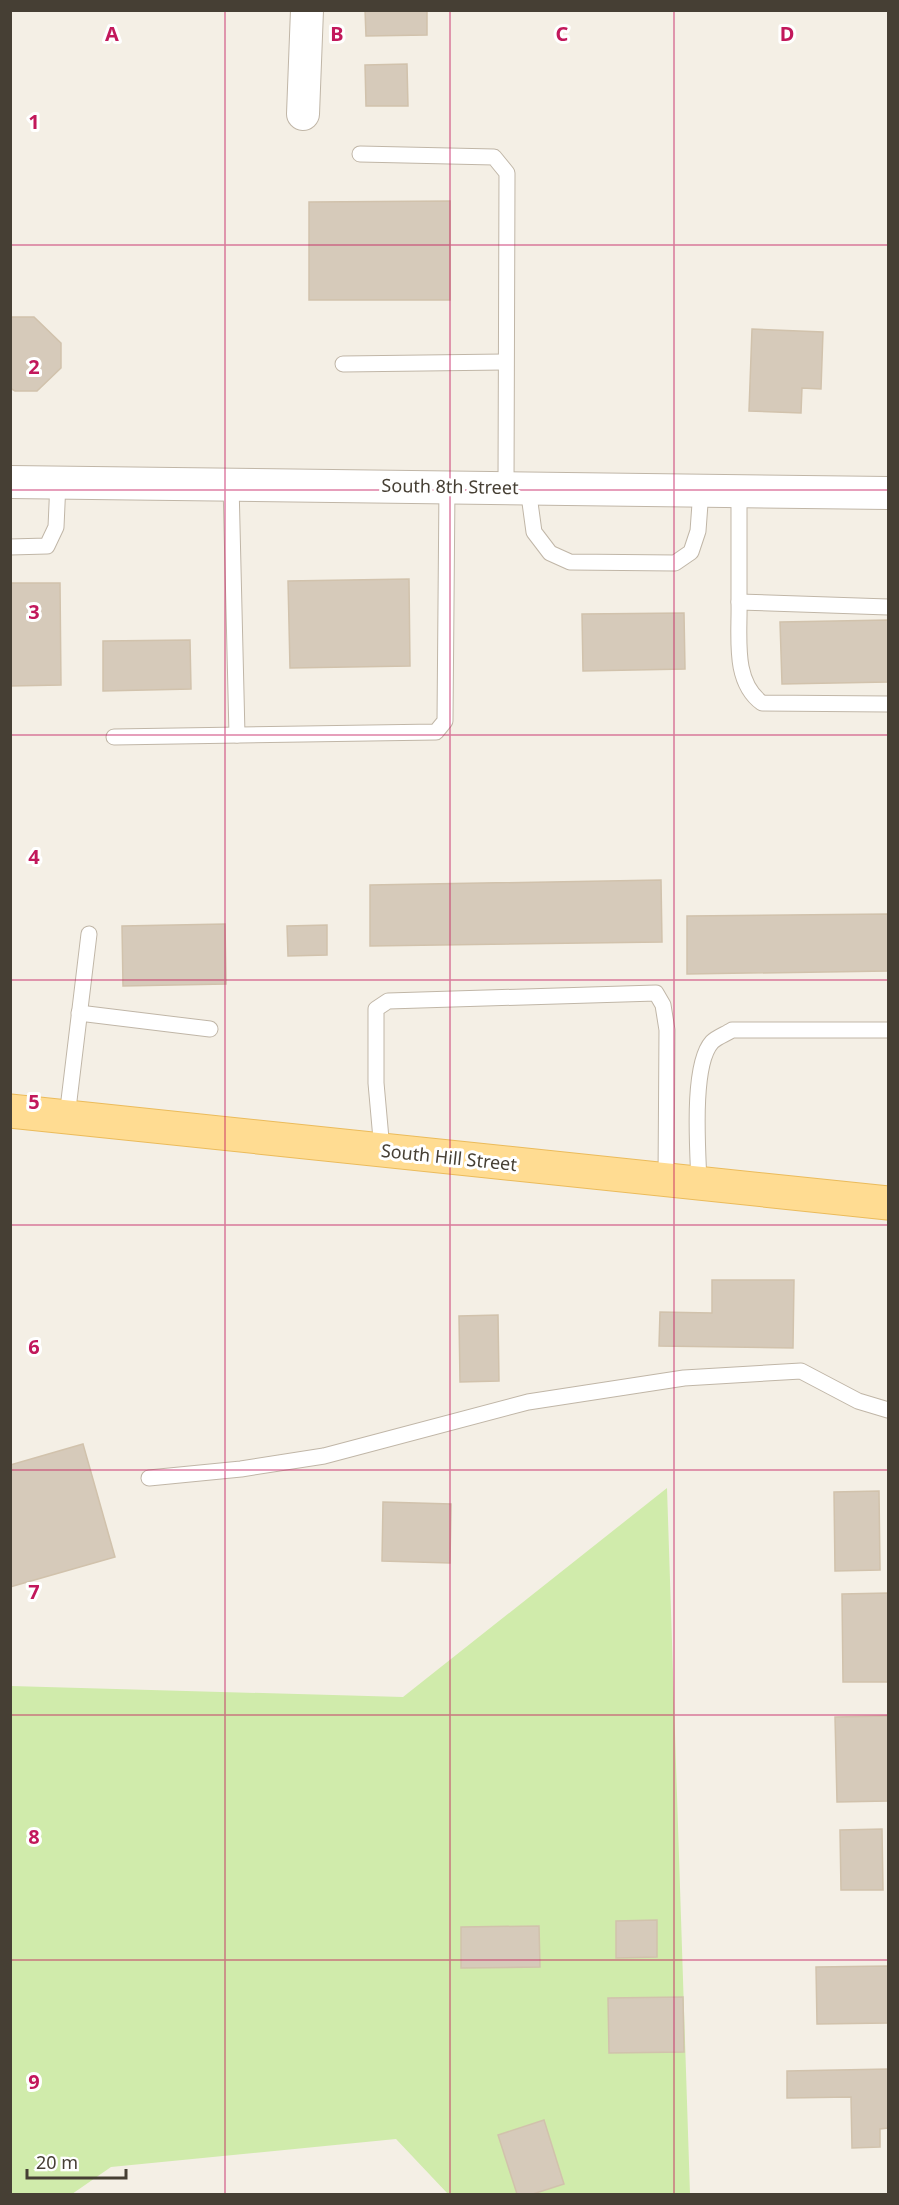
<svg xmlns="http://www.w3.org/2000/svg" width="899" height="2205" font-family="'Noto Sans',sans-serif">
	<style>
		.green { fill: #d0ebab }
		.building { fill: #d6caba; stroke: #d1c2ac; stroke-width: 1.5 }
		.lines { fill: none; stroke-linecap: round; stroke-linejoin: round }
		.service-casing { stroke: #c0b6a7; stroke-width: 17 }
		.minor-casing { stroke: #c0b6a7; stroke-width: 34 }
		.primary-casing { stroke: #ebbb5b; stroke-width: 35 }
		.service { stroke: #fff; stroke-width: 15 }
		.minor { stroke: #fff; stroke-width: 32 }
		.primary { stroke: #ffdc92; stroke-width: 33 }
		.grid { fill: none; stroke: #c2185b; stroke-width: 1.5; stroke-opacity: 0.55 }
		.labels { text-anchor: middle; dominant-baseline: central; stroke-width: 6; stroke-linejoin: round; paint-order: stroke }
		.street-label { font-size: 18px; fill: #463f34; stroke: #fff }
		.grid-label { font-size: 20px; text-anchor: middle; font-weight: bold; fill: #c2185b; stroke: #fff; stroke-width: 6; stroke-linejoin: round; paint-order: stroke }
	</style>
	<rect width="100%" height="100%" fill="#f4efe5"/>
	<polygon class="green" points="667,1488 690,2194 448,2194 396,2139 111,2167 72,2194 11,2194 11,1686 403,1697"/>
	<g class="building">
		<polygon points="365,10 427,10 427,35 366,36"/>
		<polygon points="407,64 408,106 366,106 365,65"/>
		<polygon points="450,201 450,300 309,300 309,202"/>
		<polygon points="10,317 34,317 61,343 61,368 37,391 15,391 10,388"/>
		<polygon points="752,329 823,332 821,389 802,388 801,413 749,411"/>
		<polygon points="409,579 410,666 290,668 288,581"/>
		<polygon points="10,583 60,583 61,685 10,686"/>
		<polygon points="684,613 685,669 583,671 582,614"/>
		<polygon points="888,620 888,682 782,684 780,622"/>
		<polygon points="190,640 191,689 103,691 103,641"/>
		<polygon points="661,880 662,942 370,946 370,885"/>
		<polygon points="888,914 888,971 687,974 687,916"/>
		<polygon points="225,924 226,984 123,986 122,926"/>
		<polygon points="327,925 327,955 288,956 287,926"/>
		<polygon points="712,1280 794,1280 793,1348 659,1346 660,1312 712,1313"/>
		<polygon points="498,1315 499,1381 460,1382 459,1316"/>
		<polygon points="83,1444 115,1557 10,1587 10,1465"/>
		<polygon points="879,1491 880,1570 835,1571 834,1492"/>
		<polygon points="383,1502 451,1504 450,1563 382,1561"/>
		<polygon points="888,1593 888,1682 843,1682 842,1594"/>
		<polygon points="888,1716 888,1801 837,1802 835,1717"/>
		<polygon points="882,1829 883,1890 841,1890 840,1830"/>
		<polygon points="657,1920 657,1957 616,1958 616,1921"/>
		<polygon points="539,1926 540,1967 461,1968 461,1927"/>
		<polygon points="888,1966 888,2023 817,2024 816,1967"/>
		<polygon points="683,1997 684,2052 609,2053 608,1998"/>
		<polygon points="888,2069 888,2128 880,2129 880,2147 852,2148 851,2097 787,2098 787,2071"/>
		<polygon points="544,2120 564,2184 533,2194 517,2194 498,2135"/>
	</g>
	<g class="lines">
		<g class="service-casing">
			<g id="service">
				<polyline points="360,154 494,157 507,173 506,487"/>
				<polyline points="343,364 504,362"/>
				<polyline points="231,484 237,735"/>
				<polyline points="528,488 534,532 550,553 570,562 675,563 691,552 698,531 701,490"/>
				<polyline points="739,490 739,602 888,607"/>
				<polyline points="10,547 47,546 56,527 58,482"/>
				<path d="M 739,602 C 740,636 732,681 762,703 L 888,704"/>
				<polyline points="114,737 436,732 445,721 447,486"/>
				<polyline points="79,1013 210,1029"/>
				<polyline points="67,1117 89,934"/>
				<polyline points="382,1150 376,1083 376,1009 388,1001 656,993 663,1005 667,1030 666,1180"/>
				<path d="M 699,1183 C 698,1152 691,1065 712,1042 C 717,1037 726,1034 732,1030 L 888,1030"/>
				<polyline points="149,1478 241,1469 324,1456 528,1402 684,1378 801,1371 858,1401 888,1410"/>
			</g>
		</g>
		<g class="minor-casing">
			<g id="minor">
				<polyline points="303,114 307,10"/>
				<polyline points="10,482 888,493"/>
			</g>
		</g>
		<g class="primary-casing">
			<polyline id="primary" points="10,1111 888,1203"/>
		</g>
		<use href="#service" class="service"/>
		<use href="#minor" class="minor"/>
		<use href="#primary" class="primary"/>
	</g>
	<path class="grid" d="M 225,10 L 225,2194M 450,10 L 450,2194M 674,10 L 674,2194M 10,245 L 888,245M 10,490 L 888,490M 10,735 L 888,735M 10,980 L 888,980M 10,1225 L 888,1225M 10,1470 L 888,1470M 10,1715 L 888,1715M 10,1960 L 888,1960"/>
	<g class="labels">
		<g class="street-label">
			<text transform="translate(450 486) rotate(1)">South 8th Street</text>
			<text transform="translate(449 1157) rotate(6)">South Hill Street</text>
		</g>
	</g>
	<g class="grid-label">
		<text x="112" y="41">A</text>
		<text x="337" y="41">B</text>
		<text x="562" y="41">C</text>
		<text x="787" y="41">D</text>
		<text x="34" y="129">1</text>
		<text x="34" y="374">2</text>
		<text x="34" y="619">3</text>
		<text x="34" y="864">4</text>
		<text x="34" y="1109">5</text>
		<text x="34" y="1354">6</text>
		<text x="34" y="1599">7</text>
		<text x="34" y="1844">8</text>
		<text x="34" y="2089">9</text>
	</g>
	<rect width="899" height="2205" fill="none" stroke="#463f34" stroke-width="24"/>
	<path d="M27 2169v9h99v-9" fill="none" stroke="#463f34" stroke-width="3"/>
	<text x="36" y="2169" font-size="18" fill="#463f34" stroke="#ffffff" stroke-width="4.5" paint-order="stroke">20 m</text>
</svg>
